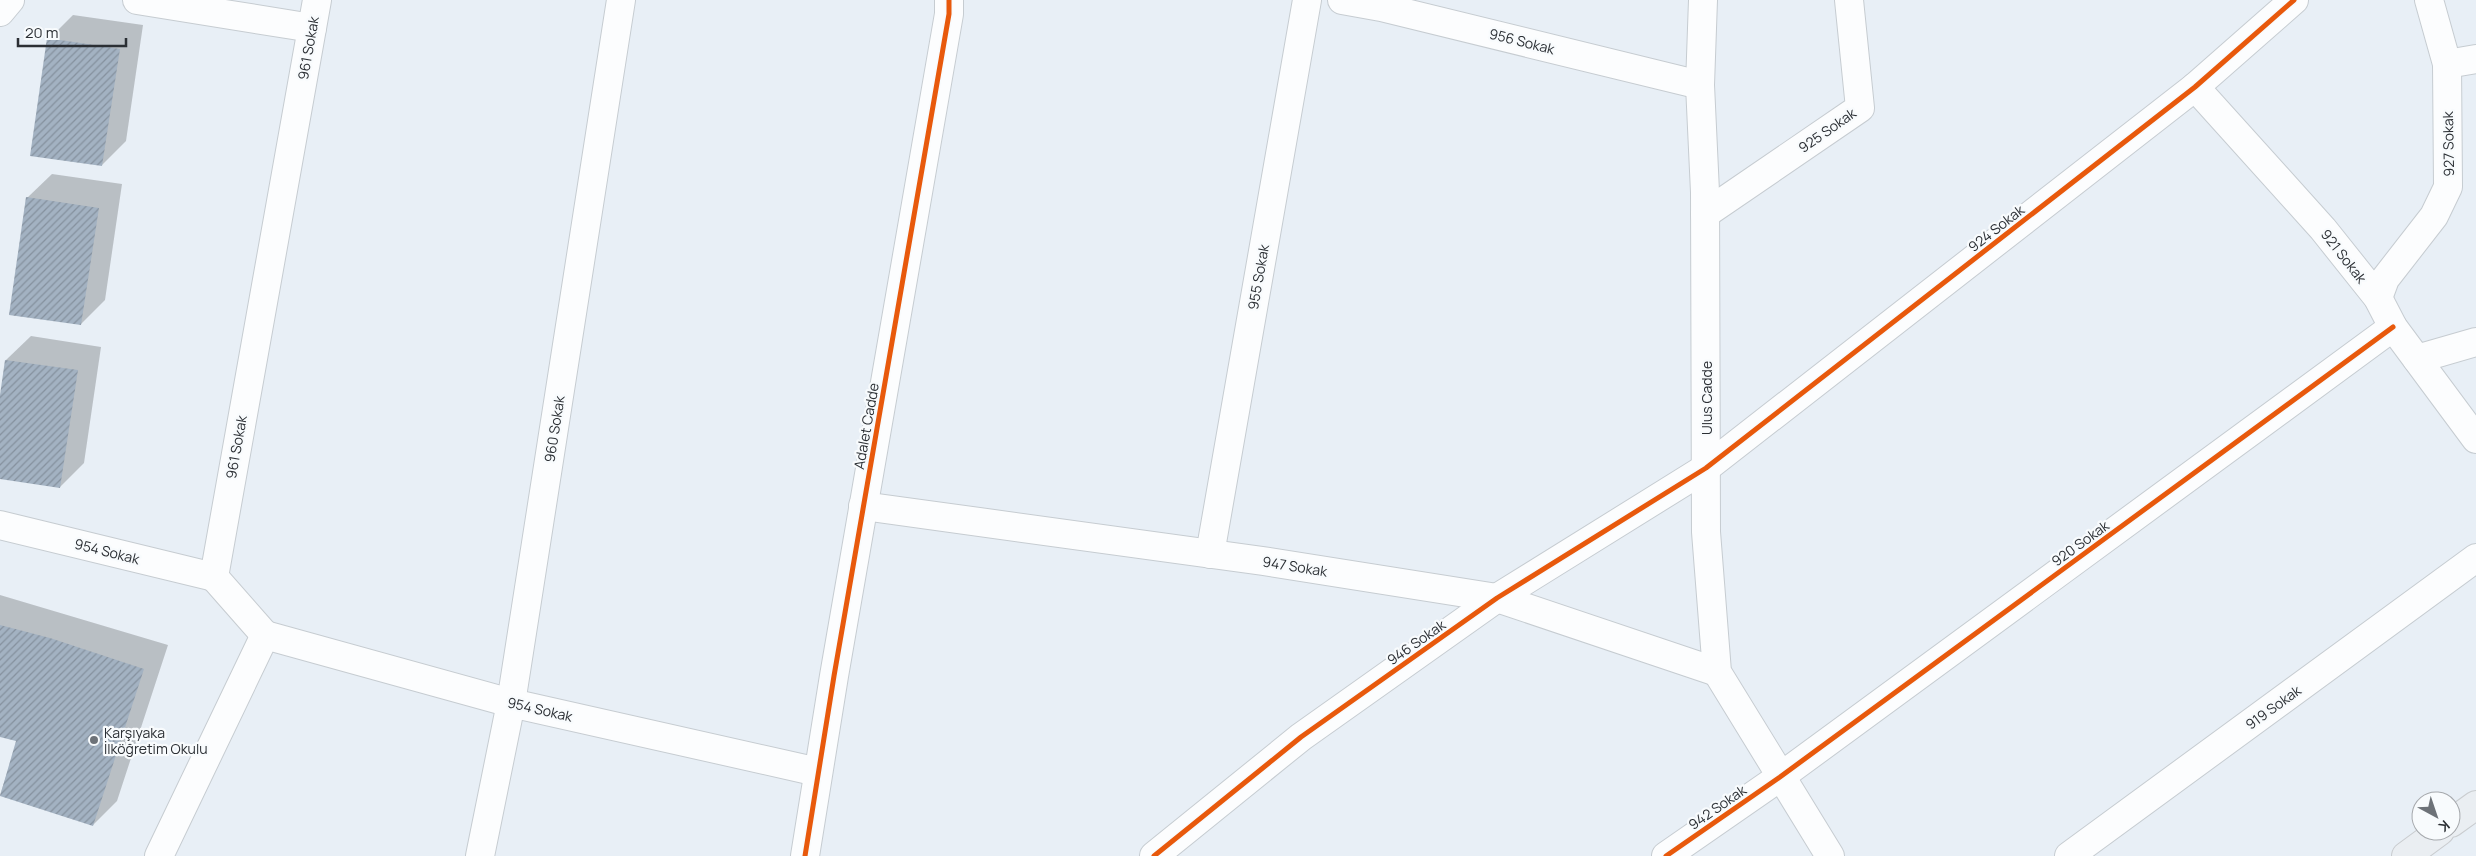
<svg xmlns="http://www.w3.org/2000/svg" width="2476" height="856" font-family="Manrope,sans-serif">
	<style>
		.shadow { fill: #0003 }
		.building { fill: url(#building-hatch) }
		.lines { fill: none; stroke-linecap: round; stroke-linejoin: round }
		.minor-casing { stroke: #c6ccd1; stroke-width: 30 }
		.tertiary-casing { stroke: #c6ccd1; stroke-width: 30 }
		.trunk-casing { stroke: #c9cccf; stroke-width: 30 }
		.minor { stroke: #fcfdfe; stroke-width: 28 }
		.tertiary { stroke: #fcfdfe; stroke-width: 28 }
		.trunk { stroke: #eaeef2; stroke-width: 28 }
		.cycleway-casing { stroke: #f8fbfd; stroke-width: 8 }
		.cycleway { stroke: #e8590c; stroke-width: 5 }
		.poi-dot { fill: #6d7278; stroke: #f8fbfd; stroke-width: 2 }
		.labels { text-anchor: middle; dominant-baseline: central; stroke-width: 4.5; stroke-linejoin: round; paint-order: stroke }
		.street-label { font-size: 14px; fill: #2b2f34; stroke: #f8fbfd }
		.poi-label { font-size: 14px; fill: #2b2f34; stroke: #f8fbfd; text-anchor: start }
	</style>
	<defs>
		<pattern id="building-hatch" width="6" height="6" patternUnits="userSpaceOnUse" patternTransform="scale(1.25)"><rect width="6" height="6" fill="#a3b2c2"/><path d="M-1 1l2-2M0 6l6-6M5 7l2-2" fill="none" stroke="#85919e"/></pattern>
	</defs>
	<rect width="100%" height="100%" fill="#e8eff6"/>
	<g class="shadow">
		<polygon points="73,15 143,25 126,141 102,165 49,39"/>
		<polygon points="52,174 122,184 105,300 81,324 27,198"/>
		<polygon points="31,336 101,347 84,463 60,487 0,478 0,404 6,360"/>
		<polygon points="0,595 168,645 117,801 93,825 0,795 18,740 0,735"/>
	</g>
	<g class="building">
		<polygon points="47,38 120,49 102,166 30,156"/>
		<polygon points="26,197 99,208 81,325 9,315"/>
		<polygon points="5,360 78,370 60,488 0,479 0,395"/>
		<polygon points="0,625 50,638 144,669 93,826 0,796 16,741 0,737"/>
	</g>
	<g class="lines">
		<g class="minor-casing">
			<g id="minor">
				<polyline points="137,0 312,28"/>
				<polyline points="1342,0 1381,7 1700,85"/>
				<polyline points="0,12 10,0"/>
				<polyline points="2447,64 2476,59"/>
				<polyline points="2195,87 2323,229 2378,298 2393,327 2476,439"/>
				<polyline points="1705,214 1860,108 1849,0"/>
				<polyline points="2378,298 2385,279 2434,216 2448,187 2447,64 2429,0"/>
				<polyline points="2417,359 2476,342"/>
				<polyline points="863,506 1263,561 1497,598 1717,672"/>
				<polyline points="0,525 214,577"/>
				<polyline points="1210,554 1307,0"/>
				<polyline points="265,635 214,577 317,0"/>
				<polyline points="265,635 511,703 818,772"/>
				<polyline points="159,856 265,635"/>
				<polyline points="480,856 511,703 621,0"/>
				<polyline points="805,856 834,676 949,14 949,0"/>
				<polyline points="1154,856 1301,737 1497,598 1706,468 2195,87 2294,0"/>
				<polyline points="1666,856 1780,777 2393,327"/>
				<polyline points="2069,856 2476,558"/>
			</g>
		</g>
		<g class="tertiary-casing">
			<polyline id="tertiary" points="1703,0 1700,85 1705,192 1706,532 1717,672 1830,856"/>
		</g>
		<g class="trunk-casing">
			<g id="trunk">
				<polyline points="2451,823 2476,805"/>
				<polyline points="2406,856 2440,831"/>
			</g>
		</g>
		<use href="#minor" class="minor"/>
		<use href="#tertiary" class="tertiary"/>
		<use href="#trunk" class="trunk"/>
		<g class="cycleway-casing">
			<g id="cycleway">
				<polyline points="805,856 834,676 949,14 949,0"/>
				<polyline points="1154,856 1301,737 1497,598 1706,468 2195,87 2294,0"/>
				<polyline points="1666,856 1780,777 2393,327"/>
			</g>
		</g>
		<use href="#cycleway" class="cycleway"/>
	</g>
	<circle class="poi-dot" cx="94" cy="740" r="5"/>
	<g class="labels">
		<g class="street-label">
			<text transform="translate(1522 41) rotate(14)">956 Sokak</text>
			<text transform="translate(308 48) rotate(-80)">961 Sokak</text>
			<text transform="translate(1827 130) rotate(-35)">925 Sokak</text>
			<text transform="translate(2448 144) rotate(-91)">927 Sokak</text>
			<text transform="translate(1996 228) rotate(-38)">924 Sokak</text>
			<text transform="translate(2344 256) rotate(52)">921 Sokak</text>
			<text transform="translate(1258 277) rotate(-80)">955 Sokak</text>
			<text transform="translate(1706 398) rotate(-90)">Ulus Cadde</text>
			<text transform="translate(866 426) rotate(-80)">Adalet Cadde</text>
			<text transform="translate(554 429) rotate(-81)">960 Sokak</text>
			<text transform="translate(236 447) rotate(-80)">961 Sokak</text>
			<text transform="translate(2080 543) rotate(-36)">920 Sokak</text>
			<text transform="translate(107 551) rotate(14)">954 Sokak</text>
			<text transform="translate(1295 566) rotate(9)">947 Sokak</text>
			<text transform="translate(1416 642) rotate(-35)">946 Sokak</text>
			<text transform="translate(2273 707) rotate(-36)">919 Sokak</text>
			<text transform="translate(540 709) rotate(13)">954 Sokak</text>
			<text transform="translate(1717 807) rotate(-35)">942 Sokak</text>
		</g>
		<g class="poi-label">
			<text x="104" y="732">Karşıyaka<tspan x="104" dy="16">İlköğretim Okulu</tspan></text>
		</g>
	</g>
	<g transform="translate(2436 816) rotate(140)"><circle r="24" fill="#f8fbfd" stroke="#a6a9ad"/>
	<path d="M0-4L9 19L0 12L-9 19Z" fill="#6d7278"/>
	<text y="-8" font-size="14" font-weight="bold" text-anchor="middle" fill="#2b2f34">K</text>
	</g>
	<path d="M18 38v8h108v-8" fill="none" stroke="#2b2f34" stroke-width="2.5"/>
	<text x="25" y="38" font-size="15" fill="#2b2f34" stroke="#f8fbfd" stroke-width="4" paint-order="stroke">20 m</text>
</svg>
